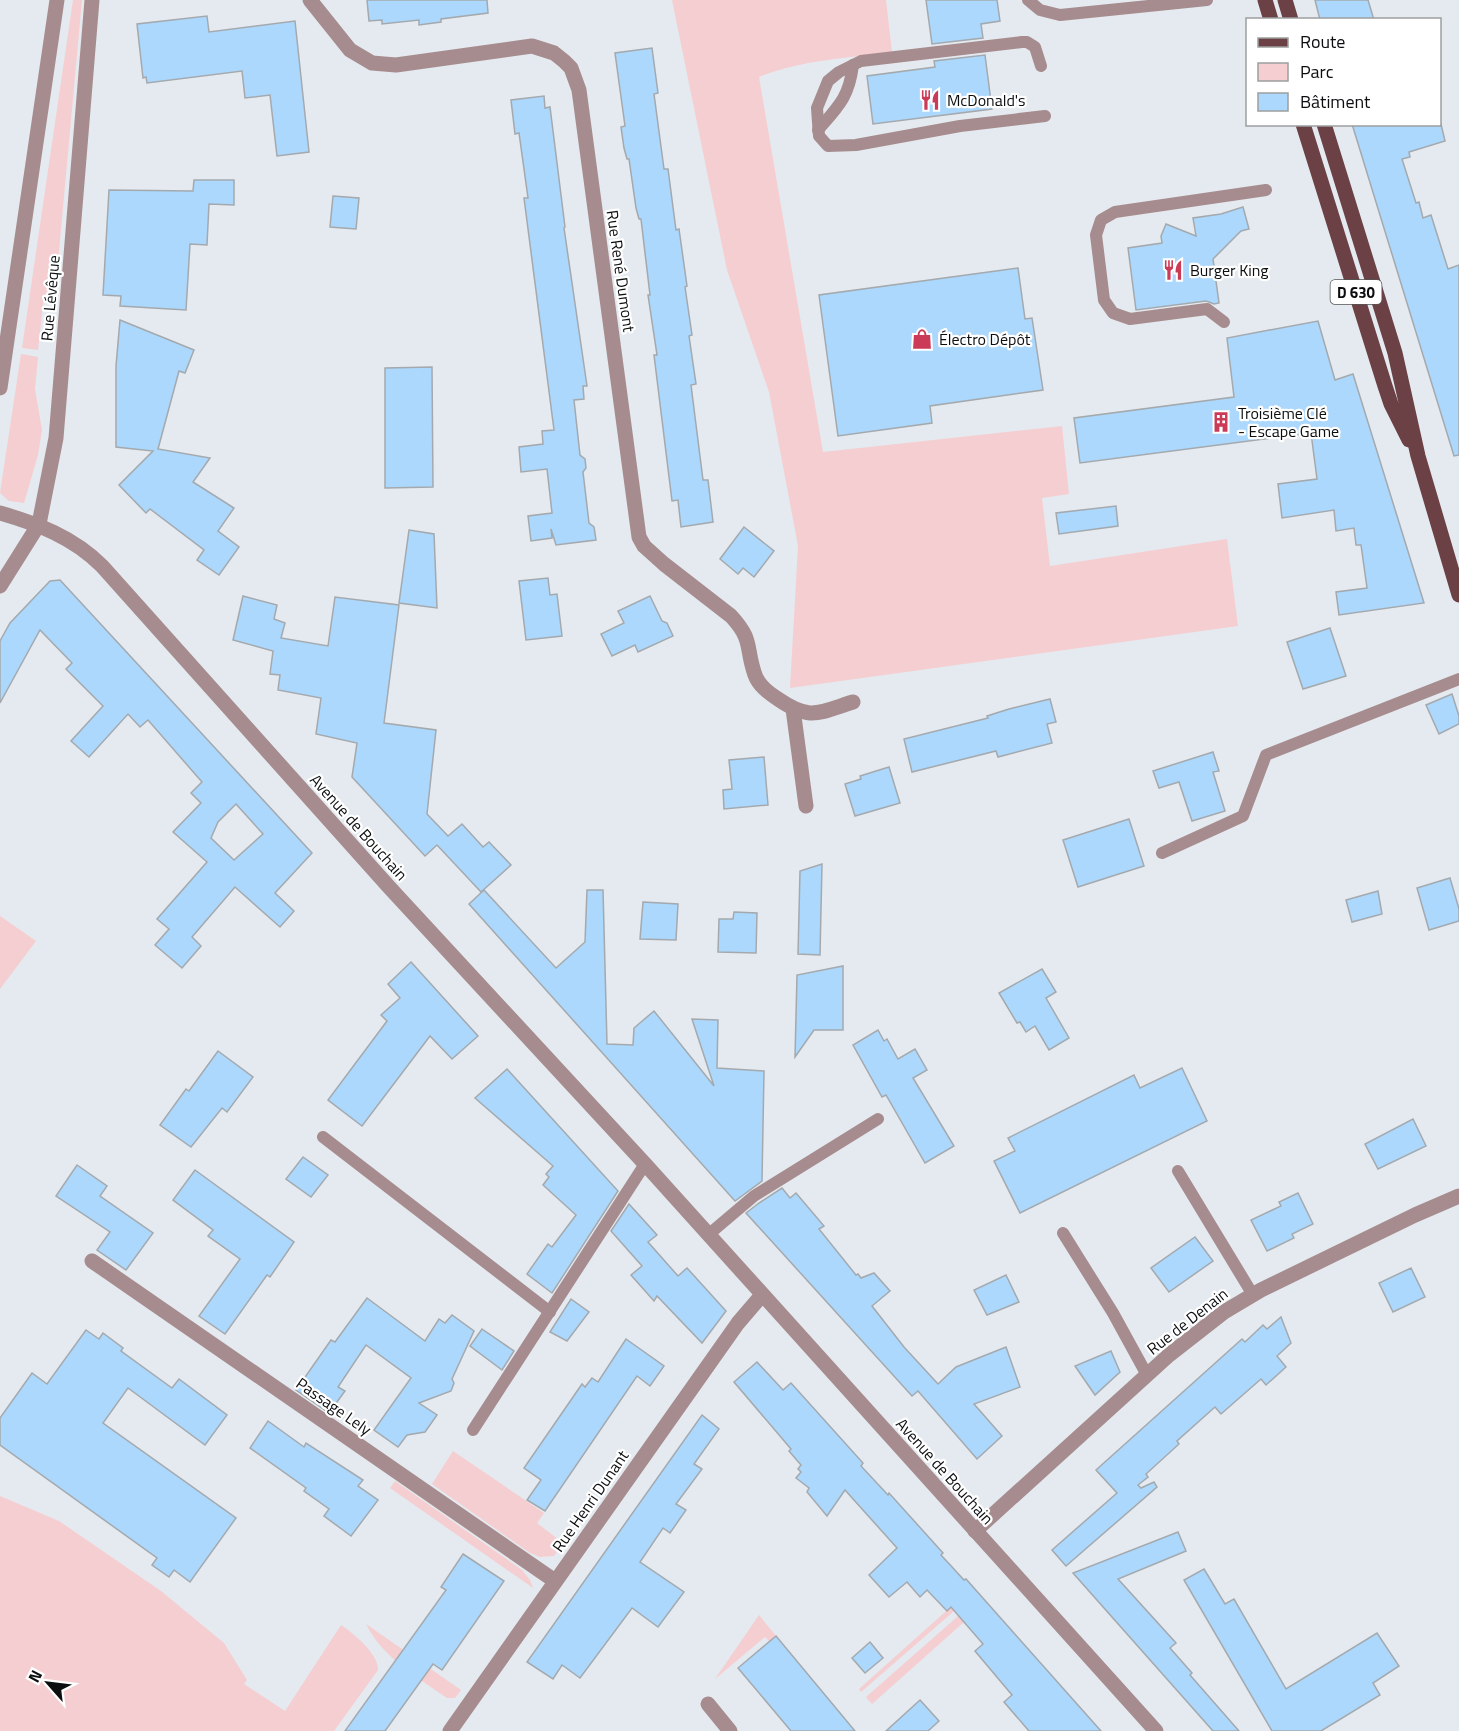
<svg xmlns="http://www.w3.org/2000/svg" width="1459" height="1731" font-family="'Titillium Web',sans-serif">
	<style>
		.green { fill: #f5ced1 }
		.building { fill: #abd8fc; stroke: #a4a9ae; stroke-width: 1.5; fill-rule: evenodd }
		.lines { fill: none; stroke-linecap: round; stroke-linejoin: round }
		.service { stroke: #a68c8e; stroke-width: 12 }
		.minor { stroke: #a68c8e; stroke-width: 15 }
		.primary { stroke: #6b4145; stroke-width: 15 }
		.labels { text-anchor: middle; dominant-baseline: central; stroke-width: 4.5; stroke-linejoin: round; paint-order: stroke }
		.shield { fill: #fff; stroke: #545657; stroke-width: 1.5 }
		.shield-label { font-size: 15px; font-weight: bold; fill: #0b0d0f }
		.poi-label { font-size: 16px; fill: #0b0d0f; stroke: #fff; text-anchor: start }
		.street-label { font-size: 16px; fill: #0b0d0f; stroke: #fff }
	</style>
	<rect width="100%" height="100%" fill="#e4eaef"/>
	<g class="green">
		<polygon points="73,0 82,0 58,262 43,304 38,350 22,348"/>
		<path d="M 672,0 L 886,0 L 892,52 C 847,58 801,60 759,77 L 823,452 L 1062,426 L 1069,494 L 1042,498 L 1050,566 L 1227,539 L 1238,626 L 790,688 L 798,546 L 769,392 L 727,270 Z"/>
		<polygon points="21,354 38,357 35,389 42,430 38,455 24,503 9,501 0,493"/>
		<polygon points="0,916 36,941 0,989"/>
		<polygon points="453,1451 544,1513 537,1523 563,1543 554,1556 540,1557 530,1553 432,1484"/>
		<polygon points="395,1481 522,1570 530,1580 533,1588 390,1488"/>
		<path d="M 0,1496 L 59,1521 L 161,1591 L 224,1643 L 247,1680 L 244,1684 L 285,1711 L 341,1625 C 353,1633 379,1654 378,1670 L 334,1731 L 0,1731 Z"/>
		<polygon points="973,1587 977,1591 861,1692 859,1689"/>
		<polygon points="981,1596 964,1622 872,1704 866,1697"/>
		<polygon points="759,1615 776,1636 770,1642 765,1637 715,1679"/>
		<path d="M 366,1624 L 461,1690 L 455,1698 L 447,1698 C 417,1677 383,1658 366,1624 Z"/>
	</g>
	<g class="building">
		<polygon points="367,0 487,0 488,13 441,19 441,22 419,25 419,20 382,24 382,20 369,21"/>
		<polygon points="926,0 997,0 1000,21 981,24 983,38 932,44"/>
		<polygon points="1315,0 1368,0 1374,20 1320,20"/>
		<polygon points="207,16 209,32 295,21 309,152 277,156 270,95 245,98 242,71 147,83 146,77 143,78 137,24"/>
		<polygon points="652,48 658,93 654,94 664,169 668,169 676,230 679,229 687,286 685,287 692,335 689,336 696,384 691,385 703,480 708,480 713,522 681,527 678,500 672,501 654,355 657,355 648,295 650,295 641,219 639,219 636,208 629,159 627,159 624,148 621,127 625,126 615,53"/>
		<polygon points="985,55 992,109 873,124 867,76 935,67 934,61"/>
		<polygon points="544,96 545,108 550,107 565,227 564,228 587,386 583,386 584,399 574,400 580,455 585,459 586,468 583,472 589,523 594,527 596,540 556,545 551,529 552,538 531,541 528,516 552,513 547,469 521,472 519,447 543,444 542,431 554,430 524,198 528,198 519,133 515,134 511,100"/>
		<polygon points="1352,124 1441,124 1445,141 1409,152 1410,157 1402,159 1416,203 1419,202 1423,218 1431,215 1448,269 1459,265 1459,455 1454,456"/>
		<polygon points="194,180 234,180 234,205 209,204 207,245 190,244 186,310 120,306 121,296 103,295 109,190 193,191"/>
		<polygon points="333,196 359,198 356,229 330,227"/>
		<polygon points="1243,207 1249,229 1241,231 1213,259 1219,303 1214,304 1206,301 1136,310 1128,248 1162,243 1161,236 1166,224 1196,236 1193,218 1221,214"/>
		<polygon points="1018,268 1025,319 1032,318 1043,390 930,406 932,423 838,436 819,295"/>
		<polygon points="120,320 194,350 185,373 179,371 158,449 210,458 193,482 234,508 218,531 239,547 219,575 197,560 204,550 150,509 146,513 119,485 153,451 116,447 116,366"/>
		<polygon points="1318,321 1335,380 1353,374 1424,603 1339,615 1336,592 1367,588 1361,545 1356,545 1354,528 1336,531 1334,510 1282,518 1278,484 1317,479 1311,433 1080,463 1074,418 1234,397 1227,338"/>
		<polygon points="432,367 433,487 385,488 385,368"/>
		<polygon points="1116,506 1118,526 1059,534 1056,513"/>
		<polygon points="744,527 774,551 754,577 743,568 738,574 720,559"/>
		<polygon points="409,530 434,534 437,608 399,603"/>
		<polygon points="548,578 550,595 557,594 562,636 526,640 519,581"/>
		<path d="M 60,580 L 312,853 L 275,893 L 294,911 L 280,927 L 235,887 L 192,937 L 201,946 L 182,968 L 155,945 L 169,929 L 157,919 L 207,862 L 173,832 L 201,803 L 191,793 L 202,782 L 148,720 L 140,727 L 128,714 L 89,757 L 71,741 L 103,706 L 66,669 L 72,663 L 40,630 L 0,703 L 0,641 L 10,623 L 50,581 ZM 236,804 L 263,834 L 234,860 L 211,838 L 218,822 Z"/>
		<polygon points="243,596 277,605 274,619 285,623 281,638 328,646 335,597 399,605 384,723 436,730 427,814 448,836 462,824 483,847 489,842 511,865 481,892 437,845 425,856 352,777 357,743 316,734 321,698 278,690 280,675 270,674 273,651 233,640"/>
		<polygon points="650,596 662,621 667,623 673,636 638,652 635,645 612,656 601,634 624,623 618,611"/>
		<polygon points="1330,628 1346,676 1303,689 1287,642"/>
		<polygon points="1452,694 1459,716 1459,724 1439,734 1426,705"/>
		<polygon points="1050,699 1056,722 1047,724 1052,743 998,757 996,751 912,772 904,739 988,718 987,716 1009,709"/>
		<polygon points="1213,752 1219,771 1213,772 1225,811 1192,821 1179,782 1159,788 1153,771"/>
		<polygon points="764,757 768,805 724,809 723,790 732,789 729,760"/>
		<polygon points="889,767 900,803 855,816 845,784 861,779 860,776"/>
		<polygon points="1129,819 1144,866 1078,887 1063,840"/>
		<polygon points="822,864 820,955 798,954 800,871"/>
		<polygon points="1450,878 1459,909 1459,921 1429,930 1417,888"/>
		<polygon points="484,890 556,968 585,942 587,890 603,890 607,1044 633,1045 634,1028 654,1011 714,1086 692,1019 718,1020 717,1068 764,1071 762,1181 735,1201 469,904"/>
		<polygon points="1378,891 1382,914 1352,922 1346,900"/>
		<polygon points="643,902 678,904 676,940 640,939"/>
		<polygon points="734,912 757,913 756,953 718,952 719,919 733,919"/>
		<polygon points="411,962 478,1036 452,1059 430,1036 362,1126 328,1100 387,1021 381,1015 400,998 388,984"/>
		<polygon points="843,966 843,1030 814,1030 795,1057 797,975"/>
		<polygon points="1042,969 1056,992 1046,998 1069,1038 1049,1050 1035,1026 1026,1032 1020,1022 1017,1023 999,993"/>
		<polygon points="878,1030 884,1041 887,1039 898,1059 915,1049 927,1070 913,1078 954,1146 925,1163 886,1095 882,1097 853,1045"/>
		<polygon points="218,1051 253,1077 227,1112 222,1108 191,1147 160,1125 186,1089 189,1091"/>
		<polygon points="1182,1068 1207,1121 1020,1213 994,1161 1015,1151 1008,1138 1134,1075 1140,1088"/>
		<polygon points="507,1069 618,1191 552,1293 527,1274 548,1244 552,1247 576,1215 543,1185 549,1177 546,1174 553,1166 475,1098"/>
		<polygon points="1413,1119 1426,1146 1378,1169 1365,1144"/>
		<polygon points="303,1157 328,1175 311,1197 286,1179"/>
		<polygon points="77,1165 107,1186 100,1196 153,1233 126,1270 97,1250 110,1232 56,1196"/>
		<polygon points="195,1170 294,1242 270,1277 267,1275 225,1334 199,1316 240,1259 208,1236 213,1230 173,1200"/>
		<polygon points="782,1188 790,1198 796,1193 824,1226 819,1229 856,1275 858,1274 861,1278 874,1273 890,1291 872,1306 904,1347 938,1384 956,1367 1006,1347 1020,1387 974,1404 1002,1436 977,1459 918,1391 912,1396 746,1213 759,1203"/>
		<polygon points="1298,1193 1313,1224 1292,1234 1294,1238 1267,1251 1251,1220 1281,1206 1279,1202"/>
		<polygon points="629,1204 657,1235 648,1242 678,1276 687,1268 726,1311 702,1343 657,1296 654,1301 631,1275 642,1266 611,1231"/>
		<polygon points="1195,1237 1213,1261 1169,1292 1151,1268"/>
		<polygon points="1411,1268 1425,1297 1393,1312 1379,1283"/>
		<polygon points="1006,1275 1019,1302 987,1315 974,1290"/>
		<polygon points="367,1298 425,1341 439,1319 445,1323 452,1315 474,1331 452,1379 454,1383 451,1391 419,1403 437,1415 425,1432 407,1435 398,1447 374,1430 411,1378 366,1345 338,1387 345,1391 329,1413 296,1390 331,1340 335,1342"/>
		<polygon points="571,1299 589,1312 567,1341 550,1332"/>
		<polygon points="1281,1317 1291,1343 1277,1356 1286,1367 1266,1385 1261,1379 1221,1414 1215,1407 1177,1441 1179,1444 1146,1474 1148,1477 1138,1485 1141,1488 1154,1482 1157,1487 1066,1566 1052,1550 1117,1493 1096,1470 1242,1339 1245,1342 1263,1325 1267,1329"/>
		<polygon points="482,1329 514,1351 502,1370 470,1346"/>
		<polygon points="86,1330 99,1339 103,1333 123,1348 121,1351 172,1388 179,1379 227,1415 205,1445 128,1388 103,1423 236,1518 190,1582 174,1570 169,1577 152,1565 157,1558 0,1445 0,1418 32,1373 47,1384"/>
		<polygon points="626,1339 664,1366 650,1386 637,1376 545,1511 527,1500 541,1480 524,1468 582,1384 585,1387 592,1378 598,1382"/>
		<polygon points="1111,1351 1120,1372 1095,1395 1075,1366"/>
		<polygon points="757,1362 783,1390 791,1383 863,1463 861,1466 888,1495 889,1493 943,1553 941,1555 953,1568 964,1580 966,1579 1101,1731 1029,1731 1004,1702 1012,1695 975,1651 983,1644 951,1607 947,1611 927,1590 920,1597 907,1582 889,1597 869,1575 897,1548 845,1490 827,1516 807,1492 809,1488 796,1478 801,1472 798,1469 801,1465 789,1451 791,1449 734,1382"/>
		<polygon points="702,1415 719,1429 694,1464 702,1469 676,1504 686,1510 670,1533 663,1528 640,1562 684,1592 658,1627 632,1608 580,1678 562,1665 553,1679 527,1662"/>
		<polygon points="268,1421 304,1447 306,1443 363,1480 358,1486 378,1500 351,1536 324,1516 329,1509 304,1491 306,1488 250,1448"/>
		<polygon points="1178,1532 1186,1551 1118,1579 1176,1643 1170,1648 1192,1673 1190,1675 1239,1731 1213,1731 1073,1573"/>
		<polygon points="463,1554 504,1581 442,1670 433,1664 385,1731 345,1731 446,1590 441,1587"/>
		<polygon points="1204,1569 1225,1604 1234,1599 1286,1689 1377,1633 1399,1666 1373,1683 1380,1695 1321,1731 1272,1731 1184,1580"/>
		<polygon points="776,1636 855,1731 791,1731 738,1668"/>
		<polygon points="870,1642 883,1658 865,1673 852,1658"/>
		<polygon points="920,1700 939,1721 928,1731 886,1731"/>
	</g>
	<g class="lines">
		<g class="service">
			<polyline points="1028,0 1040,10 1060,15 1207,0"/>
			<polyline points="1041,66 1035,47 1027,42 1022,42 861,61 839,72 828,81 817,108 819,136 828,146 856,145 960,126 1045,116"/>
			<path d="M 818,130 C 839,106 849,97 853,65"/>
			<polyline points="1224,322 1207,309 1130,319 1113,313 1104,300 1096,235 1101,220 1115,212 1266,190"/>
			<polyline points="1162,853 1243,816 1266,755 1459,679"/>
			<polyline points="323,1137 550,1312"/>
			<polyline points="1178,1171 1253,1295"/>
			<polyline points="1063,1233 1113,1313 1147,1375"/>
			<polyline points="708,1235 754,1196 878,1119"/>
			<polyline points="473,1430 645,1164"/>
		</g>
		<g class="minor">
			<path d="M 310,0 L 350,50 L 372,63 L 396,65 L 532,46 L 554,53 L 564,61 L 571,68 L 579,90 L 639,537 L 644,546 L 664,564 L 731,616 C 754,641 745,647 755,675 C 759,686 769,693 778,699 C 810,721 818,713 853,702"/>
			<polyline points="0,388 57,0"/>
			<path d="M 0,513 C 38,524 73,537 102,566 L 389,887 L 645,1164 L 1156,1731"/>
			<polyline points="0,586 39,524 56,438 92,0"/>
			<polyline points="793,709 806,806"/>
			<polyline points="92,1261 555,1581"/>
			<polyline points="975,1531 1169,1355 1224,1312 1261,1290 1415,1215 1459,1196"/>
			<polyline points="708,1704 730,1731"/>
			<polyline points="450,1731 738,1323 762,1295"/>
		</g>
		<g class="primary">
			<polyline points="1265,0 1271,20"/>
			<polyline points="1285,0 1291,20"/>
			<polyline points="1303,124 1385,386 1391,404 1409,440"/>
			<polyline points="1324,124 1395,353 1418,456 1459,595"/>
		</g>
	</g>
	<defs>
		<g id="restaurant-bare" transform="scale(1.62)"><path d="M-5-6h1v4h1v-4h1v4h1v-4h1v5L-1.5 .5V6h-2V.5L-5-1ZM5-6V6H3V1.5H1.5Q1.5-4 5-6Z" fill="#cb3b57" stroke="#fff" stroke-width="2.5" paint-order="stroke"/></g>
		<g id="shop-bare" transform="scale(1.62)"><path d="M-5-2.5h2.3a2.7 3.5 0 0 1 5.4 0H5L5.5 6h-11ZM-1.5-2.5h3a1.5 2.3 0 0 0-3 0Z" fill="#cb3b57" stroke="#fff" stroke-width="2.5" paint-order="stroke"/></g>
		<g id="building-bare" transform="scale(1.62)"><path d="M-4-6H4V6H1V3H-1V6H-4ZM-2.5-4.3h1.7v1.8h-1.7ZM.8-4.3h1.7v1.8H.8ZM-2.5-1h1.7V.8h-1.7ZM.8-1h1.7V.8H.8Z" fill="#cb3b57" stroke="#fff" stroke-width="2.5" paint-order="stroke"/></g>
	</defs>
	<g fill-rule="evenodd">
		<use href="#restaurant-bare" x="930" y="100"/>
		<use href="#restaurant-bare" x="1173" y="270"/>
		<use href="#shop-bare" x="922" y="339"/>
		<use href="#building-bare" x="1221" y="422"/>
	</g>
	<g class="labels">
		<rect class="shield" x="1330.5" y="280" width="51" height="24" rx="4.5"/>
		<g class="shield-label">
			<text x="1356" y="292">D 630</text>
		</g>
		<g class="poi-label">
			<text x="947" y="100">McDonald's</text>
			<text x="1190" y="270">Burger King</text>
			<text x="939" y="339">Électro Dépôt</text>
			<text x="1238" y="413">Troisième Clé<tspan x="1238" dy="18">- Escape Game</tspan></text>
		</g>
		<g class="street-label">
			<text transform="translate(621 271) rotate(82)">Rue René Dumont</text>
			<text transform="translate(50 298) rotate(-85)">Rue Lévêque</text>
			<text transform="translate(359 827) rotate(48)">Avenue de Bouchain</text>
			<text transform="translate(1187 1321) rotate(-38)">Rue de Denain</text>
			<text transform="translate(334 1406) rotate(35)">Passage Lely</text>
			<text transform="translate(945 1471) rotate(48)">Avenue de Bouchain</text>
			<text transform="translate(590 1501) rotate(-55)">Rue Henri Dunant</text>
		</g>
	</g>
	<rect x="1246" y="18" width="195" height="108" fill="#ffffff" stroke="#9d9e9f" stroke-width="1.5"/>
	<rect x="1258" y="38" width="30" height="9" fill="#6b4145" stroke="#9d9e9f" stroke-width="1.5"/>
	<text x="1300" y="48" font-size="18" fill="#0b0d0f">Route</text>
	<rect x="1258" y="63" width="30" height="18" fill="#f5ced1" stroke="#9d9e9f" stroke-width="1.5"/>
	<text x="1300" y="78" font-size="18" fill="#0b0d0f">Parc</text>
	<rect x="1258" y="93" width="30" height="18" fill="#abd8fc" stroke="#9d9e9f" stroke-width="1.5"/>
	<text x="1300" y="108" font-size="18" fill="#0b0d0f">Bâtiment</text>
	<g transform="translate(48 1683) rotate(298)" stroke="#ffffff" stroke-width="4.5" paint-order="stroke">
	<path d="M0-4.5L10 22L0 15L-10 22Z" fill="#0b0d0f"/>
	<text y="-9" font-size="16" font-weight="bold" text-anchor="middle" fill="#0b0d0f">N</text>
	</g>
</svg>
